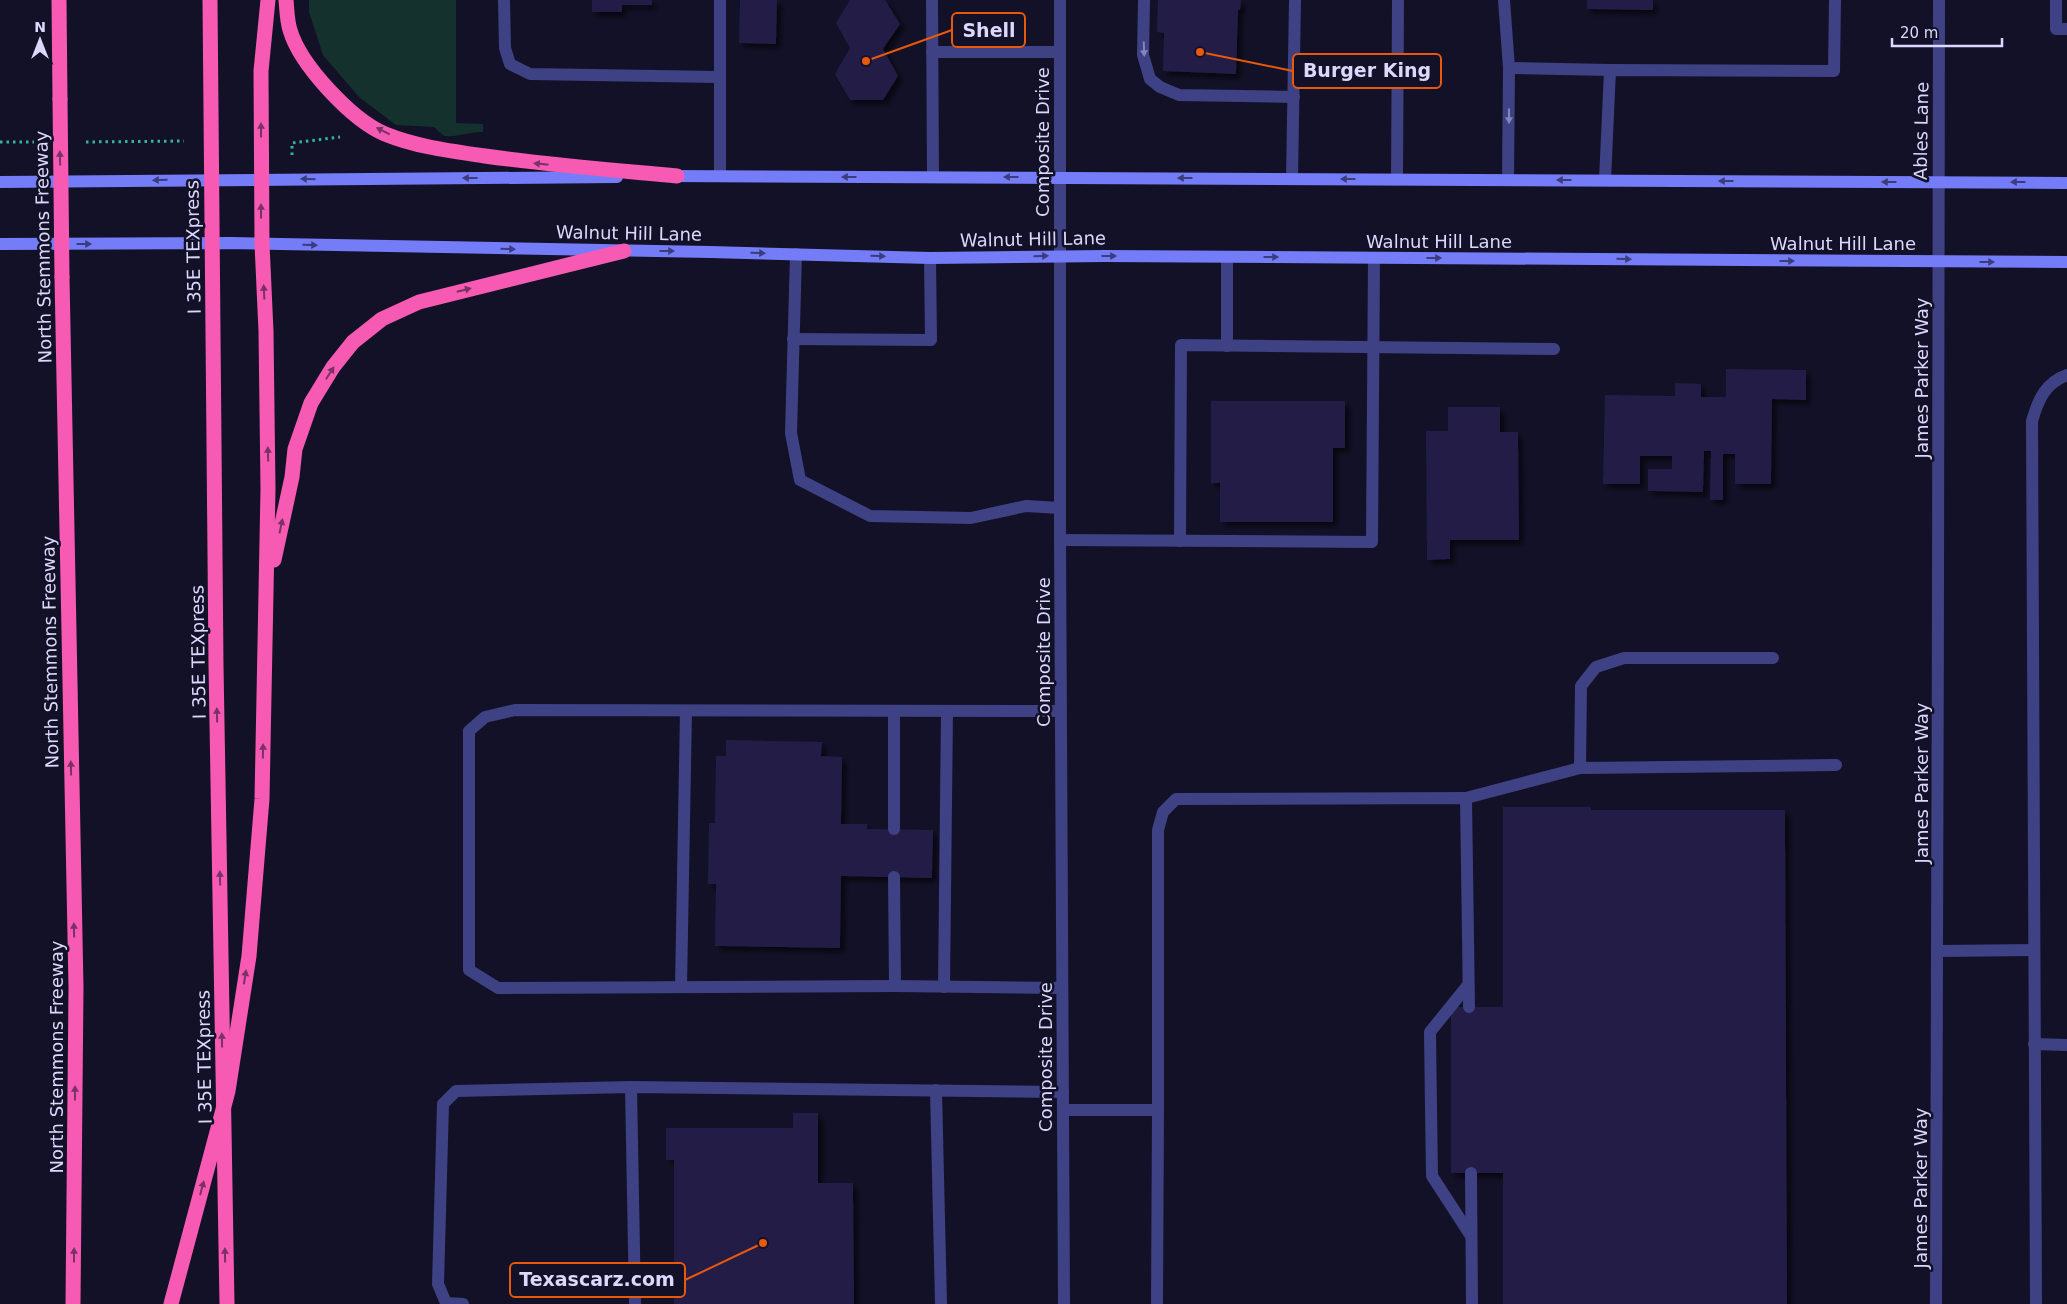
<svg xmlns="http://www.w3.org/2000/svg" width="2067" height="1304" font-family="'DejaVu Sans',sans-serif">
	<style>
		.green { fill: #14312d }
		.building { fill: #231e47; filter: url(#shadow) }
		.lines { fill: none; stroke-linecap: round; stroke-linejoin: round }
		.path { stroke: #36b4a2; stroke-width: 3; stroke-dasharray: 2.5 4; stroke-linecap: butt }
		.lane { stroke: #3e4184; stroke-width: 12 }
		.street { stroke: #3e4184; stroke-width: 12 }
		.secondary { stroke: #757cf8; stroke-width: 12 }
		.highway { stroke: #f75ab2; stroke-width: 15 }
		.highway-bridge { stroke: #f75ab2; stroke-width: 15 }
		.oneway { fill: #8485ba }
		.oneway2 { fill: #7a3266 }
		.oneway3 { fill: #3a3c7b }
		.labels { text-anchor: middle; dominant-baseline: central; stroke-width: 5; stroke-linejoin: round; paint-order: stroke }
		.street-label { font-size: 18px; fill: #dad9fd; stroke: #131127 }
		.leader { fill: none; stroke: #e8590c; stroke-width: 2 }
		.callout-dot { fill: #e8590c; stroke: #131127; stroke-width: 2 }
		.callout { fill: #131127; stroke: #e8590c; stroke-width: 2 }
		.callout-label { font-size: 19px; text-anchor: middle; font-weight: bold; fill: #dad9fd }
	</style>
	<defs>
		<filter id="shadow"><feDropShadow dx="4.5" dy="4.5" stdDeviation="2.5" flood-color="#0009"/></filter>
	</defs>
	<rect width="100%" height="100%" fill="#131127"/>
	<path class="green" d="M 309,0 L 456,0 L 456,123 L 483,124 L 483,132 C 467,132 461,137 444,136 L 434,127 L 396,125 L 359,97 L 323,55 L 309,12 Z"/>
	<g class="building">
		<polygon points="592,0 652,0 652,5 622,5 622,12 592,12"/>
		<polygon points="740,0 777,0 776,44 739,43"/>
		<polygon points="850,0 885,0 900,24 883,49 898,76 883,100 850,100 835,74 850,48 836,23"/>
		<polygon points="1158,0 1241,0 1240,10 1238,10 1236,74 1163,71 1164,33 1157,32"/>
		<polygon points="1587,0 1653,0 1653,10 1587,9"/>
		<polygon points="1726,369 1806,370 1806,400 1772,399 1771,484 1735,484 1735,454 1723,454 1723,500 1710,500 1711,451 1704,451 1703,492 1648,491 1648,469 1672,469 1672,456 1640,456 1640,484 1603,484 1605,395 1675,396 1675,383 1701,384 1701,397 1726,397"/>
		<polygon points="1211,401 1345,401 1345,448 1333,448 1333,522 1220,522 1220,483 1211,483"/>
		<polygon points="1448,407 1500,407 1500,432 1518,432 1519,540 1450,540 1450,559 1427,560 1426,431 1448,431"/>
		<polygon points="726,740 822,742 821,756 842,757 841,824 867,824 867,829 933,830 932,878 841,876 840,948 715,946 716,884 708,884 709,823 715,823 716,756 726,756"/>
		<polygon points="1503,807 1591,807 1591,810 1785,810 1787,1304 1503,1304 1503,1173 1451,1173 1451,1007 1503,1007"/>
		<polygon points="793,1113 818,1113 818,1183 853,1183 854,1304 674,1304 674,1160 666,1160 666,1128 793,1128"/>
	</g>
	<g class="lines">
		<g class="path">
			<polyline points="0,142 34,142"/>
			<polyline points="86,142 184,141"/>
			<polyline points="292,155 292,143 340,137"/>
		</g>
		<g class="lane">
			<polyline points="504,0 505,48 510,64 530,74 718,77"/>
			<polyline points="720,0 720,176"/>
			<polyline points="932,0 933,177"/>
			<polyline points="1144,0 1143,55 1150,79 1160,87 1179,95 1294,97"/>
			<polyline points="1504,0 1509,68 1508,180"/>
			<polyline points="2056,0 2056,29 2067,29"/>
			<polyline points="932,52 1060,52"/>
			<polyline points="1509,68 1610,70"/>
			<polyline points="1292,179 1295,0"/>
			<polyline points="1397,179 1398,0"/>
			<polyline points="1605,180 1610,70 1834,71 1835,0"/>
			<polyline points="796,254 791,433 800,480 870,516 971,518 1026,506 1060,508"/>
			<polyline points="793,339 931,340 930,258"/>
			<polyline points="1227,346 1227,257"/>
			<polyline points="1060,540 1372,542 1374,258"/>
			<polyline points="1180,541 1181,345 1554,349"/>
			<polyline points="894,711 894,829"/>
			<polyline points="1060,711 515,710 485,717 469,731 469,970 498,988 895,986 1062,988"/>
			<polyline points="1580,768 1581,686 1596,667 1624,658 1773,658"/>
			<polyline points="1466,798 1580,768 1836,765"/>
			<polyline points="894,877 895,986"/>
			<polyline points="1939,951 2034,950"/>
			<polyline points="1468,985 1430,1032 1431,1109 1432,1176 1471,1236"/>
			<polyline points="681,987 686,711"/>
			<polyline points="944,987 947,711"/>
			<polyline points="2034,1044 2067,1045"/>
			<polyline points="631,1087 635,1304"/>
			<polyline points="936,1090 941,1304"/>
			<polyline points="1063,1110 1158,1110 1157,1304"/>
			<polyline points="1158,1110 1158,830 1163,812 1176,799 1466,798 1469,1007"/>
			<polyline points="1471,1173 1472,1304"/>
			<polyline points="463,1304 446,1303 438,1284 443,1104 456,1091 631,1087 1063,1092"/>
			<path d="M 2036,1304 L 2032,421 C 2038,400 2045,383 2067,375"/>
		</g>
		<g class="street">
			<polyline points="1060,0 1060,540 1064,1304"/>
			<path d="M 1936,1304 C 1940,869 1936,435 1939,0"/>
		</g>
		<g class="secondary">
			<polyline points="667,176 2067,183"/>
			<polyline points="0,182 617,177"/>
			<polyline points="0,244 232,243 710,252 930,258 1105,256 2067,262"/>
		</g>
		<g class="highway">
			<polyline points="59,0 60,99"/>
			<path d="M 286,0 C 287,10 287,21 290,30 C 300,65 352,120 385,134 C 417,147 451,151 485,156 C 549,165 613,170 677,176"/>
			<polyline points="62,277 76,987 73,1304"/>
			<polyline points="274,560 292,477 295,449 311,403 333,367 353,342 382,319 419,302 624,251"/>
			<polyline points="171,1304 228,1091 249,956 262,799 268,489 266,331 262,244 261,71 268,0"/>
		</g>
		<g class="highway-bridge">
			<polyline points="210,0 216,665 227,1304"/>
			<polyline points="60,99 62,277"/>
		</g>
	</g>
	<defs><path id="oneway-solid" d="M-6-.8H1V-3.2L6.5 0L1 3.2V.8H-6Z" transform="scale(1.25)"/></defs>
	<g class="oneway">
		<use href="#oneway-solid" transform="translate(1144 49) rotate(88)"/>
		<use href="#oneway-solid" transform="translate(1509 116) rotate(90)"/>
	</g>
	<g class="oneway2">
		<use href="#oneway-solid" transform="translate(261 130) rotate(-90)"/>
		<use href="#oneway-solid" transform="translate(383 131) rotate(-153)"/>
		<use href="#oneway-solid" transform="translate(60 158) rotate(-91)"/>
		<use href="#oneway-solid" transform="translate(541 164) rotate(-174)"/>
		<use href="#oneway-solid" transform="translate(261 211) rotate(-90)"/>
		<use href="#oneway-solid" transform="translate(464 290) rotate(-14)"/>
		<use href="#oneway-solid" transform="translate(264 292) rotate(-93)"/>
		<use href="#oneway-solid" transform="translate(330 373) rotate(-57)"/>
		<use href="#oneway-solid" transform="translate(268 454) rotate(-91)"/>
		<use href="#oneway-solid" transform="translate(281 526) rotate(-78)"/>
		<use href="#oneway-solid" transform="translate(217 715) rotate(-91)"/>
		<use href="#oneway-solid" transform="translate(263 751) rotate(-89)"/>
		<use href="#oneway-solid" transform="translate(71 768) rotate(-91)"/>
		<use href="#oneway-solid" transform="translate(220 878) rotate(-91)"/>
		<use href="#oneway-solid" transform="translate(74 930) rotate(-91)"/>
		<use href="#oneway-solid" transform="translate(245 977) rotate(-81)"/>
		<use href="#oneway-solid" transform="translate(222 1040) rotate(-91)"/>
		<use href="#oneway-solid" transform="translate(75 1093) rotate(-90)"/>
		<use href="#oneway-solid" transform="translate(202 1188) rotate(-75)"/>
		<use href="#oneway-solid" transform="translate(74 1255) rotate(-90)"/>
		<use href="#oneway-solid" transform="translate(225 1255) rotate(-91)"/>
	</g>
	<g class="oneway3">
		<use href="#oneway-solid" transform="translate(849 177) rotate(-180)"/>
		<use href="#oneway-solid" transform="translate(1011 177) rotate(180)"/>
		<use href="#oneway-solid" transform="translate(470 178) rotate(180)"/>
		<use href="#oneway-solid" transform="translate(1185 178) rotate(-180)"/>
		<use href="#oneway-solid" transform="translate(308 179) rotate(-179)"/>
		<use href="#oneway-solid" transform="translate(1348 179) rotate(180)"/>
		<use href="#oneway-solid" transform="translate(160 180) rotate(179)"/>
		<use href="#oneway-solid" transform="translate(1564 180) rotate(-180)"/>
		<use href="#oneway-solid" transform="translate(1726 181) rotate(-180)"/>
		<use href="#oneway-solid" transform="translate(1889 182) rotate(-180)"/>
		<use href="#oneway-solid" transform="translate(2018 182) rotate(-180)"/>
		<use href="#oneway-solid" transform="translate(84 244)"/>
		<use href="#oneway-solid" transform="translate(310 245) rotate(1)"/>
		<use href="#oneway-solid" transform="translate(508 249) rotate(1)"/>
		<use href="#oneway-solid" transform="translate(667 251)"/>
		<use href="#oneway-solid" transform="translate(758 253) rotate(2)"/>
		<use href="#oneway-solid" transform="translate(878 256) rotate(2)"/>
		<use href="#oneway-solid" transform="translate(1041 256) rotate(-1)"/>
		<use href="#oneway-solid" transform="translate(1109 256)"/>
		<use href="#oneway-solid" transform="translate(1271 257)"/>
		<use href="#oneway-solid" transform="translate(1434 258)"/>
		<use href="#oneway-solid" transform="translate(1624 259) rotate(1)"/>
		<use href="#oneway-solid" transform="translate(1787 261)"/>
		<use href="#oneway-solid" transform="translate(1987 262)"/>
	</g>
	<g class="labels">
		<g class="street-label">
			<text transform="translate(1921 131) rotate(-89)">Ables Lane</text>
			<text transform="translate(1042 142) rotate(-90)">Composite Drive</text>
			<text transform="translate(629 233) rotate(1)">Walnut Hill Lane</text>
			<text transform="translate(1033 239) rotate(-1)">Walnut Hill Lane</text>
			<text x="1439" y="241">Walnut Hill Lane</text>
			<text x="1843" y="243">Walnut Hill Lane</text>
			<text transform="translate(43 247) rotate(-91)">North Stemmons Freeway</text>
			<text transform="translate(193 247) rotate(-91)">I 35E TEXpress</text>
			<text transform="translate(1921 378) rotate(-90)">James Parker Way</text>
			<text transform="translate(50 652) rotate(-91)">North Stemmons Freeway</text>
			<text transform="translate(198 652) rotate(-91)">I 35E TEXpress</text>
			<text transform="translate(1043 652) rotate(-90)">Composite Drive</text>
			<text transform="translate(1921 783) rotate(-90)">James Parker Way</text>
			<text transform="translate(56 1057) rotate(-90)">North Stemmons Freeway</text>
			<text transform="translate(204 1057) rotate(-91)">I 35E TEXpress</text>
			<text transform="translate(1045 1057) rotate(-90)">Composite Drive</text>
			<text transform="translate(1920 1188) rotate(-90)">James Parker Way</text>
		</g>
	</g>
	<path class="leader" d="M866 61L952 30M1200 52L1293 71M763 1243L685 1280"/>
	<g class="callout-dot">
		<circle cx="866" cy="61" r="5"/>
		<circle cx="1200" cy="52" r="5"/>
		<circle cx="763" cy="1243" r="5"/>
	</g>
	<g class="callout">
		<rect x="952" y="13" width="73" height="34" rx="5"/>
		<rect x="1293" y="54" width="148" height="34" rx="5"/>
		<rect x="510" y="1263" width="175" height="34" rx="5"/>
	</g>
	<g class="callout-label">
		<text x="989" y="37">Shell</text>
		<text x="1367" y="77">Burger King</text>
		<text x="597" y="1286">Texascarz.com</text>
	</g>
	<g transform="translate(40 40)" stroke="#131127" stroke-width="4" paint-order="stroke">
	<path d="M0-4L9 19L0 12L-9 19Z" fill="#dad9fd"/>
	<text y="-8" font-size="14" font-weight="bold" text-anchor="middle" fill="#dad9fd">N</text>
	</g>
	<path d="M1892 38v8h110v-8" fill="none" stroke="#dad9fd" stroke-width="2.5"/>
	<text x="1900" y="38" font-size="15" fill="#dad9fd" stroke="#131127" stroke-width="4" paint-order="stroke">20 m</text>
</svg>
